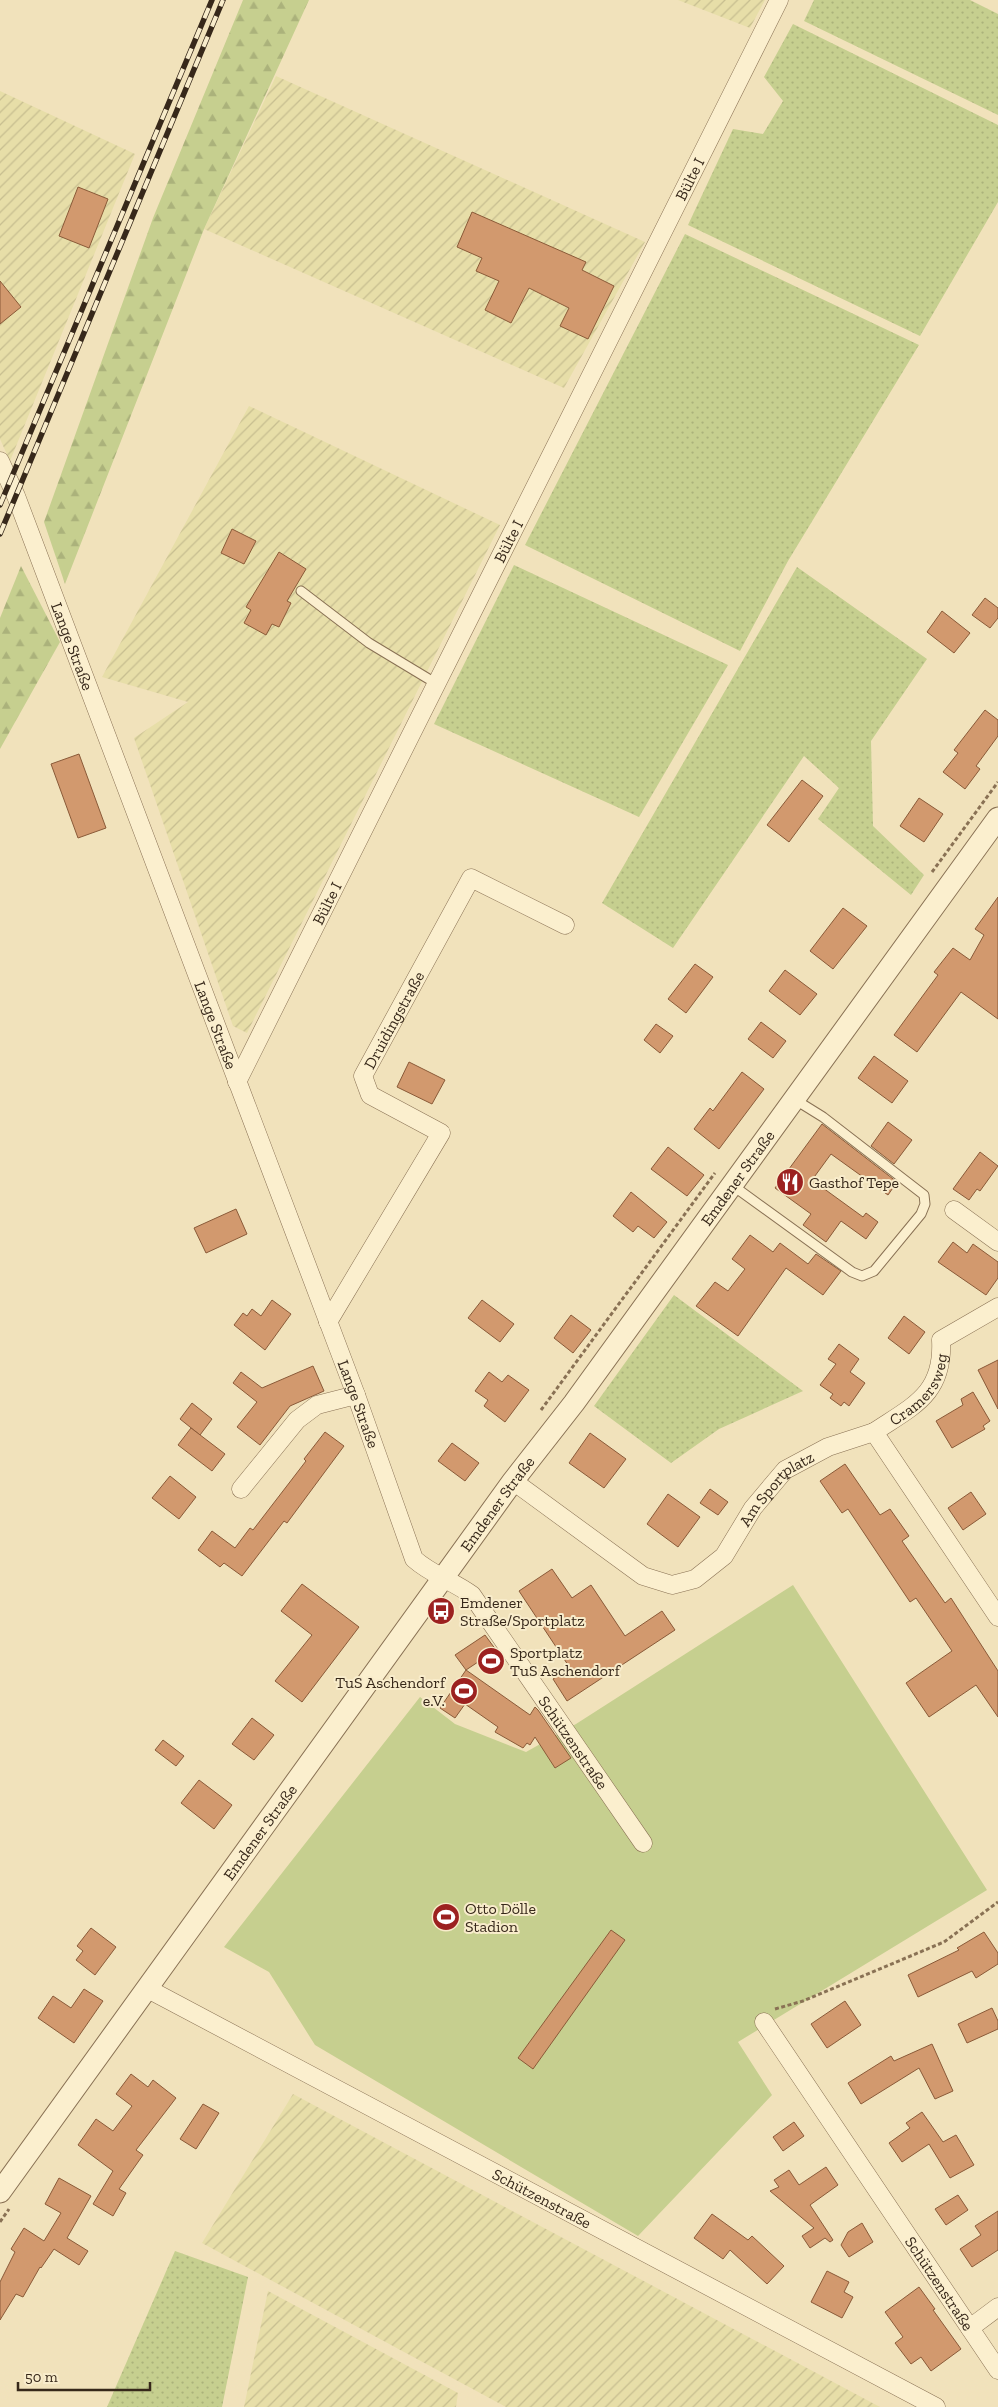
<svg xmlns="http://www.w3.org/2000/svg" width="998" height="2407" font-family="'Zilla Slab',serif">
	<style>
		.farmland { fill: url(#farmland-furrows) }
		.grass { fill: url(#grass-dots) }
		.forest { fill: url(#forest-firs) }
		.pitch { fill: #c6cf8f }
		.building { fill: #d2996e; stroke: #8a5a38 }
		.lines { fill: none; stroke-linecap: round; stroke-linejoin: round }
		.service-casing { stroke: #897154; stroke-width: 11 }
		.minor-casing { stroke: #897154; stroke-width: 19 }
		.tertiary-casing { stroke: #897154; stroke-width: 23 }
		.path { stroke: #897154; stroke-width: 3; stroke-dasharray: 4 2.5; stroke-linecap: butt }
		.service { stroke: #fbefce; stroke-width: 9 }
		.minor { stroke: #fbefce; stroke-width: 18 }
		.tertiary { stroke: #fbefce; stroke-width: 21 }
		.rail-casing { stroke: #37281a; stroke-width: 5.5 }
		.rail { stroke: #f8eccb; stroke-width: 4; stroke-dasharray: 11; stroke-linecap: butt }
		.labels { text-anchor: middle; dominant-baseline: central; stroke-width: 4; stroke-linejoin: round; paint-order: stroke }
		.street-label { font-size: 16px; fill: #37281a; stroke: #f8eccb }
		.poi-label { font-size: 16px; fill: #37281a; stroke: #f8eccb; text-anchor: start }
	</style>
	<defs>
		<pattern id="farmland-furrows" width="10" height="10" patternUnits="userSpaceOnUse" patternTransform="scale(1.25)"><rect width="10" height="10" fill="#e7dea8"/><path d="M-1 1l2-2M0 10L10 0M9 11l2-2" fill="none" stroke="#c7be90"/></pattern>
		<pattern id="grass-dots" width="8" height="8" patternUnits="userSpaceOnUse" patternTransform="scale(1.25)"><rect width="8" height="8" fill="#c6cf8f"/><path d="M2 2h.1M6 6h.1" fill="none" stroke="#abb27b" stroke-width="1.8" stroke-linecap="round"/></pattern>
		<pattern id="forest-firs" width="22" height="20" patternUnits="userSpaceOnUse" patternTransform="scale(1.25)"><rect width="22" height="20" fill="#c6cf8f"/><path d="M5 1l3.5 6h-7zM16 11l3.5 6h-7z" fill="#abb27b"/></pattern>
	</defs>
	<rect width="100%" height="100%" fill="#f1e2bb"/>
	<g class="farmland">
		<polygon points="678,0 765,0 750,28"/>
		<polygon points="276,76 645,242 564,388 204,229"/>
		<polygon points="0,91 135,154 10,461 0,439"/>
		<polygon points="249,406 500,525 247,1033 233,1026 134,738 188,702 102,677"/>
		<polygon points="293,2094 880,2407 506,2407 202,2243"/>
		<polygon points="268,2291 458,2393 456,2407 244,2407"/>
	</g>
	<g class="grass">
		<polygon points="814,0 970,0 998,14 998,115 804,21"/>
		<polygon points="793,24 998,125 998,202 920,336 688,225 733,129 763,134 783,101 764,77"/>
		<polygon points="685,234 919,345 788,561 740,651 525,545"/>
		<polygon points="514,565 728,665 639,817 434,724"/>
		<polygon points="797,567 927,659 871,741 873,826 924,875 911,895 818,819 839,788 804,756 673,948 602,903"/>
		<polygon points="674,1295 803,1391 719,1429 671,1463 594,1406"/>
		<polygon points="175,2251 248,2277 222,2407 107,2407"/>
	</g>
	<g class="forest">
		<polygon points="243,0 309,0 204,229 65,584 44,522 153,218"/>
		<polygon points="21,566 60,642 0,749 0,618"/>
	</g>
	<polygon class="pitch" points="793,1585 987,1890 738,2042 772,2095 638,2236 315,2045 269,1972 224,1947 420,1697 455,1724 526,1752 576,1724"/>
	<g class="building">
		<polygon points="78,187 108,199 89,248 59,236"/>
		<polygon points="472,212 586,262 582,270 614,286 588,339 560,326 569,308 529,288 511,323 485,310 499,281 476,271 482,258 457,247"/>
		<polygon points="0,281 21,307 0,324"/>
		<polygon points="232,529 256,541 244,564 221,553"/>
		<polygon points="279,552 306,569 287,601 291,603 279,627 272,624 266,635 244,623 251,610 246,607"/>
		<polygon points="985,598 998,608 998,618 990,628 972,615"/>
		<polygon points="942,611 970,633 954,653 927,632"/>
		<polygon points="985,710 998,720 998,736 976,766 980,769 965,789 943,772 958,753 954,750"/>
		<polygon points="79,754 106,828 78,838 51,764"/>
		<polygon points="802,780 823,796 789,842 767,825"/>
		<polygon points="919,798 943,814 924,842 900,826"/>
		<polygon points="998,897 998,1019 961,992 917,1052 894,1035 938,975 934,972 953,948 970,960 984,935 975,929"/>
		<polygon points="843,908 867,926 833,969 810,951"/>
		<polygon points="695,964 713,977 686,1013 668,999"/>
		<polygon points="785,970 817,994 800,1015 769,991"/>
		<polygon points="761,1022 786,1041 773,1058 748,1039"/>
		<polygon points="656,1024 673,1036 660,1053 644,1040"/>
		<polygon points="874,1056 908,1081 892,1103 858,1078"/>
		<polygon points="409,1062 445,1080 432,1104 397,1087"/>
		<polygon points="742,1072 764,1089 719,1149 694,1129 710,1108 713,1111"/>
		<polygon points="888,1122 912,1140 894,1164 871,1146"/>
		<polygon points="822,1124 897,1182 888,1195 831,1154 812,1180 863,1217 866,1213 878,1222 866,1239 841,1221 826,1242 803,1225 811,1214 775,1188"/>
		<polygon points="668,1147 704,1175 687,1196 651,1169"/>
		<polygon points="980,1152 998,1166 980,1191 977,1189 969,1200 953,1189"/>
		<polygon points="631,1192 667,1222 654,1238 638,1226 633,1232 613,1216"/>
		<polygon points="236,1209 247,1234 206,1253 194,1228"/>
		<polygon points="750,1235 773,1252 780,1243 808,1264 816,1254 841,1271 823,1295 786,1268 738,1336 696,1306 715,1282 728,1291 745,1269 732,1259"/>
		<polygon points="953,1242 967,1253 973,1244 998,1262 998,1278 986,1295 938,1262"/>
		<polygon points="272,1300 291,1314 265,1350 234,1325 243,1313 247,1316 252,1309 261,1316"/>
		<polygon points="482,1300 514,1324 500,1342 468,1318"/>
		<polygon points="571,1315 591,1330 573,1353 554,1338"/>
		<polygon points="904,1316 925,1332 909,1354 888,1338"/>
		<polygon points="839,1344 859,1359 850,1372 865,1383 849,1406 844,1402 841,1406 830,1398 833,1394 820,1385 836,1364 828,1359"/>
		<polygon points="998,1360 998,1409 978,1370"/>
		<polygon points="313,1366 324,1391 290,1406 260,1445 237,1427 257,1402 233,1383 241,1372 262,1388"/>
		<polygon points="489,1372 502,1382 508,1375 529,1390 505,1422 484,1406 488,1400 475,1391"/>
		<polygon points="973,1392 990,1421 983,1426 985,1429 952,1448 936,1421 963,1405 961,1399"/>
		<polygon points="192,1403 212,1419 200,1435 180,1419"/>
		<polygon points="191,1428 225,1454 212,1471 178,1445"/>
		<polygon points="325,1432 344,1446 287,1523 284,1521 242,1576 224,1563 220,1567 198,1550 212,1531 235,1548 250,1528 253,1530 306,1461 304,1459"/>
		<polygon points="590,1433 626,1459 604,1488 569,1463"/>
		<polygon points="452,1443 479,1463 465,1481 438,1461"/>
		<polygon points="845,1464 880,1515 890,1509 909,1536 902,1541 945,1603 951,1598 998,1671 998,1717 976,1685 929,1717 906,1683 952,1651 916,1598 910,1602 848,1509 842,1513 820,1481"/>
		<polygon points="170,1476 196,1497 179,1519 152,1498"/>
		<polygon points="710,1489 728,1502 718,1515 700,1503"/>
		<polygon points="971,1492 986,1514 963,1530 948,1508"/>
		<polygon points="668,1494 700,1517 678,1547 647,1524"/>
		<polygon points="552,1569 572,1598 591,1585 625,1636 662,1611 675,1630 567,1701 553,1679 570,1668 519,1591"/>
		<polygon points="302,1584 359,1627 302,1702 275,1681 312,1635 281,1611"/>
		<polygon points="485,1635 496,1650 466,1670 455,1655"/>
		<polygon points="466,1670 530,1715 535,1707 538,1710 571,1758 555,1768 535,1737 530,1745 527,1743 523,1748 495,1732 498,1727 465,1704 455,1718 440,1708"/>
		<polygon points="252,1718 274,1735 254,1760 232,1744"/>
		<polygon points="163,1740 184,1756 176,1766 155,1750"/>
		<polygon points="199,1780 232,1805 214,1829 181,1803"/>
		<polygon points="91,1928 116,1947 95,1975 76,1960 83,1951 77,1946"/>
		<polygon points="611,1930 625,1940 533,2069 518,2058"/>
		<polygon points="984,1932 998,1953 998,1964 976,1978 972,1971 918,1997 908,1975 959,1950 957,1948"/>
		<polygon points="84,1989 103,2001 74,2043 38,2018 53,1996 71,2008"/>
		<polygon points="845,2001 861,2025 827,2048 811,2024"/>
		<polygon points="992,2008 998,2021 998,2029 967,2043 958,2024"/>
		<polygon points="932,2044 953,2091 935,2099 919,2068 861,2104 848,2083 891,2056 894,2061"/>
		<polygon points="131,2074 148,2087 153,2080 176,2098 136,2150 143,2155 119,2189 126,2193 113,2216 93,2204 113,2171 78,2145 96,2119 113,2131 132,2106 116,2094"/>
		<polygon points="203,2104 219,2113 196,2149 180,2139"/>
		<polygon points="922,2112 943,2142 956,2135 974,2165 950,2178 929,2144 902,2162 889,2143 910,2128 906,2123"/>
		<polygon points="794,2122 804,2136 783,2151 773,2137"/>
		<polygon points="826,2167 838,2185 810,2205 833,2240 830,2242 825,2238 810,2248 802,2236 814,2228 770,2191 779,2187 774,2180 789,2170 799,2185"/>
		<polygon points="59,2178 91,2196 67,2238 88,2251 79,2265 54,2249 41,2268 40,2267 23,2297 16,2294 0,2320 0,2282 15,2252 11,2249 24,2228 44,2241 61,2213 45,2204"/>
		<polygon points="958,2195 968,2210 946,2225 935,2209"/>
		<polygon points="998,2211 998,2250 972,2267 960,2249 981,2235 975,2226"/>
		<polygon points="712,2214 748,2240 752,2236 784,2266 767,2284 730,2250 723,2259 694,2238"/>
		<polygon points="862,2223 873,2242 849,2257 841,2245 848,2232"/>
		<polygon points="827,2271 849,2282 844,2292 853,2297 842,2318 811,2302"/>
		<polygon points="919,2287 935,2309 933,2310 961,2349 931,2371 921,2357 911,2364 895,2343 903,2337 885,2312"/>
	</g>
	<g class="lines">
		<g class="service-casing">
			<g id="service">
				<polyline points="301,591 369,643 437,684"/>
				<polyline points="732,1185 852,1272 862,1276 874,1271 921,1214 925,1204 924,1195 823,1117 794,1099"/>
			</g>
		</g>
		<g class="minor-casing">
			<g id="minor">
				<path id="s1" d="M 0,461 L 16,496 L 356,1395 L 414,1559 C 432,1575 453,1581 472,1595 L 643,1843"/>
				<path id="s2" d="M 237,1082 L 779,0"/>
				<polyline points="954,1210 998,1242"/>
				<path id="s3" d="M 328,1322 L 441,1133 L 370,1095 L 363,1076 L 471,878 L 565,925"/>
				<path id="s4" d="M 874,1432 C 913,1406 944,1394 941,1340 L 998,1307"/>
				<path id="s5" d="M 513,1481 L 643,1576 L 672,1585 L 695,1579 L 724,1556 L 753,1508 L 785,1470 L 828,1447 L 874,1432 L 998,1617"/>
				<polyline points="241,1489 297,1420 317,1405 356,1395"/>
				<path id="s6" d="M 148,1989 L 936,2407"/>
				<path id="s7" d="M 764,2022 L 998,2370"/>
				<polyline points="970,2328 998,2307"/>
			</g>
		</g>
		<g class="tertiary-casing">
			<g id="tertiary">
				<path id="s8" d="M 0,2192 L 513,1481 L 574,1403 L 998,818"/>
			</g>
		</g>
		<g class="path">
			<polyline points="932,872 998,782"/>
			<polyline points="541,1410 715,1173"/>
			<polyline points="775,2009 803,2001 944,1942 998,1902"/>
			<polyline points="0,2222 9,2209"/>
		</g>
		<use href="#service" class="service"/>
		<use href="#minor" class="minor"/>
		<use href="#tertiary" class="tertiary"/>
		<g class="rail-casing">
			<g id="rail">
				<polyline points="0,505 212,0"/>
				<polyline points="0,534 223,0"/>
			</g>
		</g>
		<use href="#rail" class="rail"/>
	</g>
	<defs>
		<g id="restaurant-disc" transform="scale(1.4375)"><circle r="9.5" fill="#9c2120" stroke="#f8eccb"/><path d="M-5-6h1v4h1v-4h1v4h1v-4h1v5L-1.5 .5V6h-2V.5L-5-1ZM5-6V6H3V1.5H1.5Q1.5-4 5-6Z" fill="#fff"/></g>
		<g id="bus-disc" transform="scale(1.4375)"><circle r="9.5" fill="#9c2120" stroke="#f8eccb"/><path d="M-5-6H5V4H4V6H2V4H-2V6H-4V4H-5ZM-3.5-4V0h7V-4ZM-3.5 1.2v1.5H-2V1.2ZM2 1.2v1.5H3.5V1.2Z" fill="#fff"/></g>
		<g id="stadium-disc" transform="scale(1.4375)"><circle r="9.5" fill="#9c2120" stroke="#f8eccb"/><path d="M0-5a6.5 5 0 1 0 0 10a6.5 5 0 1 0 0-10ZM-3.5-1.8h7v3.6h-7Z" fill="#fff"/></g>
	</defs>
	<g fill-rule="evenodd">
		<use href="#restaurant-disc" x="790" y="1182"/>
		<use href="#bus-disc" x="441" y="1611"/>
		<use href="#stadium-disc" x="491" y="1661"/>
		<use href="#stadium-disc" x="464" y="1691"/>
		<use href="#stadium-disc" x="446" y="1917"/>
	</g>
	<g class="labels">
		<g class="street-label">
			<text stroke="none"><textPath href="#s2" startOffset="1010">Bülte I</textPath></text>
			<text stroke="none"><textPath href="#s2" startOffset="605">Bülte I</textPath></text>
			<text stroke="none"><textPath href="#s1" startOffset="199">Lange Straße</textPath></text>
			<text stroke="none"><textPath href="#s2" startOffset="200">Bülte I</textPath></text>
			<text stroke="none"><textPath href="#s3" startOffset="385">Druidingstraße</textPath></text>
			<text stroke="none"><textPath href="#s1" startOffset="604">Lange Straße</textPath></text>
			<text stroke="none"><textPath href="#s8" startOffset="1254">Emdener Straße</textPath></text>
			<text stroke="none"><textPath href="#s4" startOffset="64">Cramersweg</textPath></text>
			<text stroke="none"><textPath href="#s1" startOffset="1009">Lange Straße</textPath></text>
			<text stroke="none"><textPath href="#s5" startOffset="339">Am Sportplatz</textPath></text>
			<text stroke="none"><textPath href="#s8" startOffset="849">Emdener Straße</textPath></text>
			<text stroke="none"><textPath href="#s1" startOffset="1421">Schützenstraße</textPath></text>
			<text stroke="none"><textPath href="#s8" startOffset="444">Emdener Straße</textPath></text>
			<text stroke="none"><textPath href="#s6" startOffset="446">Schützenstraße</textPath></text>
			<text stroke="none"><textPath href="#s7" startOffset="315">Schützenstraße</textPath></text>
		</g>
		<g class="poi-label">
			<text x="809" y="1182">Gasthof Tepe</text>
			<text x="460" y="1602">Emdener<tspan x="460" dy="18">Straße/Sportplatz</tspan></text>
			<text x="510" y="1652">Sportplatz<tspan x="510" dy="18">TuS Aschendorf</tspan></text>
			<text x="445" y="1682" text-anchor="end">TuS Aschendorf<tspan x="445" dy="18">e.V.</tspan></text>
			<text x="465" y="1908">Otto Dölle<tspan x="465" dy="18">Stadion</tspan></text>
		</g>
	</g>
	<path d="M18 2382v8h132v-8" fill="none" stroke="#37281a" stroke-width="2.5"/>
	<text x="25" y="2382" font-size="15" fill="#37281a" stroke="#f8eccb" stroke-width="4" paint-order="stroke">50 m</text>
</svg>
